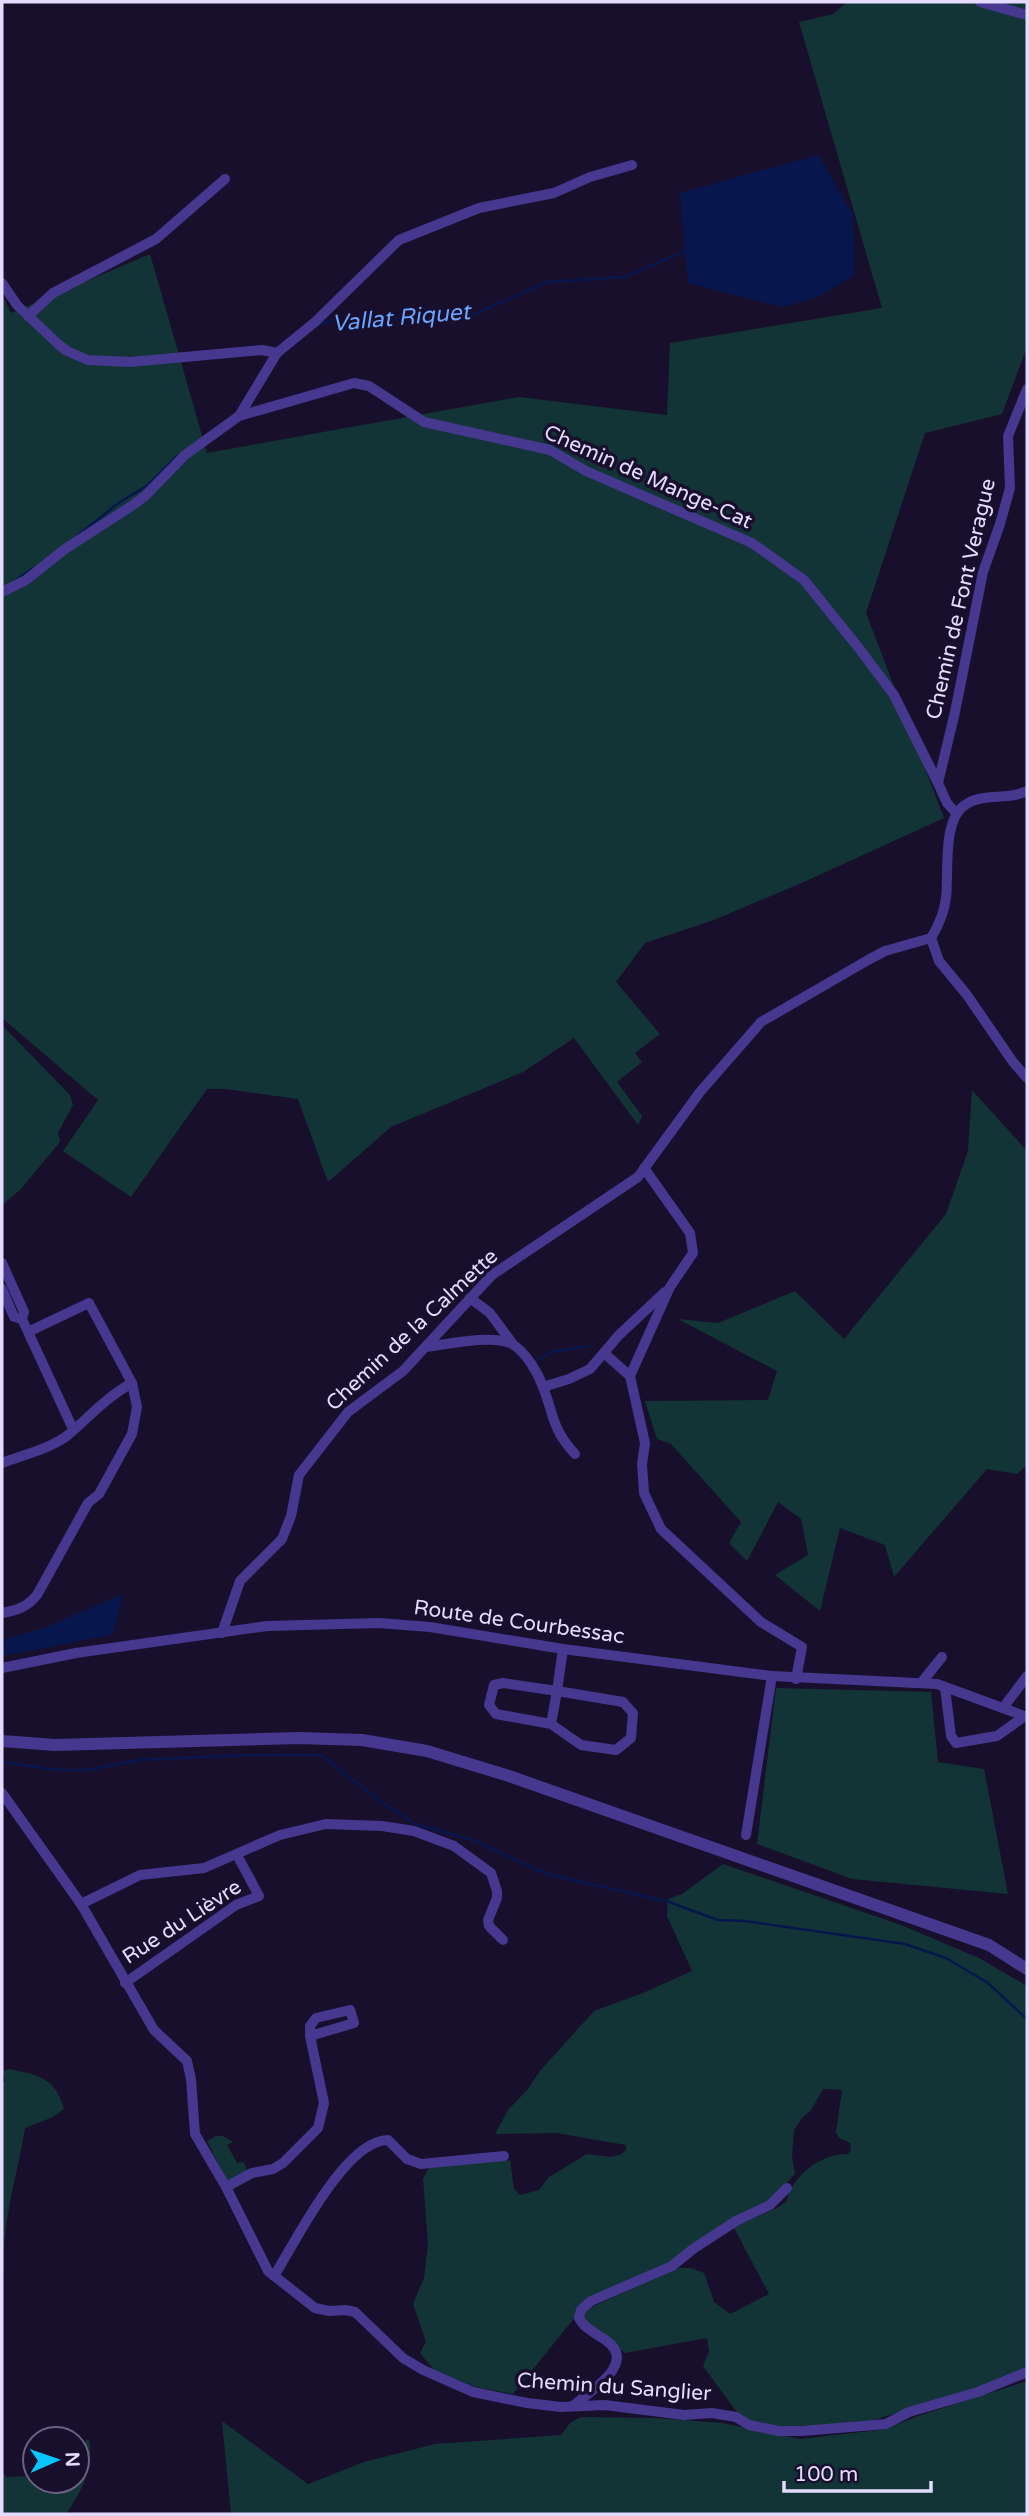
<svg xmlns="http://www.w3.org/2000/svg" width="1029" height="2516" font-family="'Varela Round',sans-serif">
	<style>
		.green { fill: #123437 }
		.water { fill: #07174e }
		.lines { fill: none; stroke-linecap: round; stroke-linejoin: round }
		.stream { stroke: #07174e; stroke-width: 2.5 }
		.minor { stroke: #46378f; stroke-width: 10 }
		.tertiary { stroke: #46378f; stroke-width: 12 }
		.labels { text-anchor: middle; dominant-baseline: central; stroke-width: 7; stroke-linejoin: round; paint-order: stroke }
		.street-label { font-size: 21px; fill: #e4dbff; stroke: #180f2d }
		.water-label { font-size: 23px; font-style: italic; fill: #69a5ff; stroke: #180f2d }
	</style>
	<rect width="100%" height="100%" fill="#180f2d"/>
	<g class="green">
		<polygon points="847,2 1027,2 1027,347 1002,414 925,433 866,613 944,818 806,881 714,920 645,943 616,982 660,1034 635,1053 642,1062 617,1082 642,1116 638,1125 574,1038 523,1072 391,1127 328,1182 298,1099 226,1089 207,1089 131,1197 63,1151 98,1100 2,1018 2,294 11,313 150,254 207,453 519,397 667,415 670,343 882,308 799,22 833,14"/>
		<polygon points="2,1025 70,1095 73,1105 58,1133 60,1142 20,1190 2,1205"/>
		<polygon points="972,1090 1027,1151 1027,1465 1017,1474 987,1469 894,1577 885,1545 840,1528 820,1611 775,1575 808,1555 801,1519 778,1502 747,1561 729,1543 741,1522 671,1444 657,1439 645,1401 768,1400 777,1371 678,1319 718,1323 795,1291 844,1339 946,1214 968,1151"/>
		<polygon points="776,1688 931,1692 938,1762 984,1769 1008,1894 852,1879 757,1844"/>
		<path d="M 723,1864 L 901,1925 L 979,1958 L 1027,1986 L 1027,2366 L 990,2385 L 874,2420 L 787,2428 L 758,2424 L 739,2415 L 703,2366 L 709,2351 L 707,2338 L 625,2353 L 590,2327 L 584,2319 L 585,2313 L 594,2306 L 678,2268 L 691,2268 L 704,2273 L 714,2302 L 730,2314 L 769,2294 L 734,2228 C 751,2218 770,2213 786,2202 C 793,2175 820,2154 848,2154 L 851,2150 L 850,2143 L 839,2138 L 836,2132 L 842,2090 L 823,2089 L 811,2110 L 803,2117 L 794,2130 L 792,2157 L 795,2174 L 769,2202 L 671,2263 L 588,2301 L 513,2394 L 475,2387 L 434,2370 L 420,2353 L 426,2342 L 413,2304 L 424,2278 L 428,2243 L 423,2179 L 429,2168 L 510,2160 L 514,2189 L 520,2195 L 539,2190 L 549,2177 L 587,2154 L 611,2157 L 622,2154 L 626,2150 L 626,2145 L 556,2133 L 495,2134 L 508,2110 L 528,2089 L 540,2071 L 594,2011 L 643,1993 L 692,1971 L 667,1916 L 668,1899 L 682,1894 Z"/>
		<path d="M 9,2069 C 38,2075 55,2077 64,2109 L 53,2117 L 25,2128 C 17,2177 1,2224 4,2273 L 2,2274 L 2,2083 L 5,2081 L 3,2071 Z"/>
		<polygon points="216,2136 223,2136 233,2142 227,2145 237,2163 244,2162 247,2171 227,2181 207,2141"/>
		<polygon points="1027,2381 1027,2514 231,2514 222,2421 308,2484 364,2462 435,2444 561,2435 570,2423 581,2417 656,2418 722,2423 800,2439 887,2429 915,2417"/>
		<path d="M 89,2439 C 95,2467 81,2492 66,2514 L 2,2514 L 2,2470 L 6,2477 L 35,2476 L 35,2481 L 77,2481 L 77,2460 L 86,2440 Z"/>
	</g>
	<g class="water">
		<polygon points="818,155 853,214 854,275 818,297 782,307 688,283 680,193"/>
		<polygon points="123,1594 112,1635 2,1656 2,1640 44,1628"/>
	</g>
	<g class="lines">
		<g class="stream">
			<polyline points="316,327 326,322 475,314 547,282 625,277 685,251"/>
			<polyline points="78,535 120,502 148,485 177,456"/>
			<polyline points="16,580 33,568"/>
			<polyline points="533,1363 551,1352 589,1346"/>
			<polyline points="2,1762 58,1770 88,1770 138,1760 247,1755 321,1755 379,1800 415,1824 473,1840 547,1874 669,1902 718,1920 744,1921 905,1944 946,1958 988,1983 1027,2019"/>
		</g>
		<g class="minor">
			<polyline points="980,2 1027,15"/>
			<polyline points="2,283 17,305 58,344 67,351 88,360 130,362 262,350 277,353"/>
			<polyline points="28,316 53,293 156,239 225,179"/>
			<polyline points="239,416 354,383 369,386 424,422 550,450 586,471 752,543 804,580 858,647 894,695 938,783"/>
			<polyline points="2,592 26,580 65,549 133,505 145,496 185,455 239,416 277,353 315,322 399,240 479,208 554,193 590,177 632,165"/>
			<polyline points="956,813 947,803 938,783 955,712 983,572 1000,524 1010,488 1008,436 1027,389"/>
			<polyline points="931,938 939,961 967,995 1013,1062 1027,1078"/>
			<polyline points="644,1168 690,1233 693,1253 670,1287 630,1376 645,1443 642,1464 644,1493 661,1529 761,1622 802,1647 796,1679"/>
			<polyline points="2,1263 24,1312 22,1319 29,1334"/>
			<polyline points="2,1289 14,1317 22,1319"/>
			<polyline points="470,1298 490,1313 512,1343"/>
			<path d="M 427,1347 C 448,1344 494,1334 512,1344 C 526,1352 538,1373 543,1387 C 555,1418 551,1427 575,1454"/>
			<polyline points="604,1353 630,1376"/>
			<polyline points="543,1387 569,1379 590,1369 619,1335 665,1292"/>
			<path d="M 2,1463 C 23,1455 50,1449 68,1435 C 89,1417 108,1396 132,1383"/>
			<path d="M 2,1613 C 18,1610 27,1607 37,1595 L 88,1503 L 99,1494 L 132,1434 L 137,1407 L 132,1383 L 89,1303 L 32,1330 L 29,1334 L 73,1429"/>
			<path d="M 222,1633 L 240,1581 L 282,1539 L 291,1516 L 299,1475 L 348,1412 L 403,1371 L 492,1275 L 638,1177 L 700,1092 L 761,1022 L 868,960 L 885,951 L 931,938 C 939,925 944,914 946,898 C 949,873 942,820 965,805 C 983,792 1008,801 1027,791"/>
			<polyline points="2,1668 76,1653 267,1626 379,1623 430,1627 563,1649 772,1676 937,1684 1027,1717"/>
			<polyline points="921,1683 942,1657"/>
			<polyline points="945,1688 951,1736 956,1743 997,1736 1025,1716"/>
			<polyline points="1003,1708 1027,1676"/>
			<polyline points="551,1724 496,1714 489,1705 494,1685 503,1683 557,1691 551,1724 581,1745 616,1750 631,1738 633,1713 623,1702 557,1691 563,1649"/>
			<polyline points="2,1793 81,1904 140,1875 204,1868 280,1835 326,1824 382,1826 414,1831 454,1846 491,1873 497,1891 497,1898 488,1920 489,1926 503,1940"/>
			<polyline points="746,1835 772,1676"/>
			<polyline points="81,1904 154,2030 187,2061 191,2079 195,2134 226,2187 268,2271 315,2308 329,2311 345,2310 355,2312 403,2358 423,2370 473,2392 527,2403 561,2407 605,2405 684,2415 712,2413 736,2417 749,2425 779,2431 802,2431 886,2424 909,2412 978,2392 1027,2372"/>
			<polyline points="125,1983 236,1905 259,1896 237,1855"/>
			<polyline points="226,2187 252,2173 273,2169 283,2163 318,2128 324,2103 310,2036 354,2023 350,2010 316,2018 310,2026 310,2036"/>
			<path d="M 274,2276 C 295,2243 345,2140 388,2140 L 407,2159 L 421,2164 L 504,2156"/>
			<path d="M 573,2406 C 593,2389 639,2362 604,2339 C 595,2333 584,2328 579,2318 L 581,2310 L 591,2301 L 672,2266 L 693,2249 L 736,2221 L 770,2205 L 787,2188"/>
		</g>
		<polyline class="tertiary" points="2,1741 55,1745 299,1738 362,1740 427,1751 509,1776 989,1945 1027,1969"/>
	</g>
	<g class="labels">
		<g class="street-label">
			<text transform="translate(648 477) rotate(24)">Chemin de Mange-Cat</text>
			<text transform="translate(961 599) rotate(-77)">Chemin de Font Verague</text>
			<text transform="translate(412 1330) rotate(-43)">Chemin de la Calmette</text>
			<text transform="translate(519 1622) rotate(8)">Route de Courbessac</text>
			<text transform="translate(182 1922) rotate(-33)">Rue du Lièvre</text>
			<text transform="translate(614 2387) rotate(4)">Chemin du Sanglier</text>
		</g>
		<g class="water-label">
			<text transform="translate(401 318) rotate(-5)">Vallat Riquet</text>
		</g>
	</g>
	<rect width="1029" height="2516" fill="none" stroke="#e4dbff" stroke-width="7"/>
	<g transform="translate(56 2460) rotate(88)"><circle r="33" fill="#180f2d" stroke="#6a6181" stroke-width="2"/>
	<path d="M0-5L12 26L0 18L-12 26Z" fill="#07c5ff"/>
	<text y="-10" font-size="19" font-weight="bold" text-anchor="middle" fill="#e4dbff">N</text>
	</g>
	<path d="M784 2481v10h147v-10" fill="none" stroke="#e4dbff" stroke-width="3.5"/>
	<text x="794" y="2481" font-size="21" fill="#e4dbff" stroke="#180f2d" stroke-width="5" paint-order="stroke">100 m</text>
</svg>
